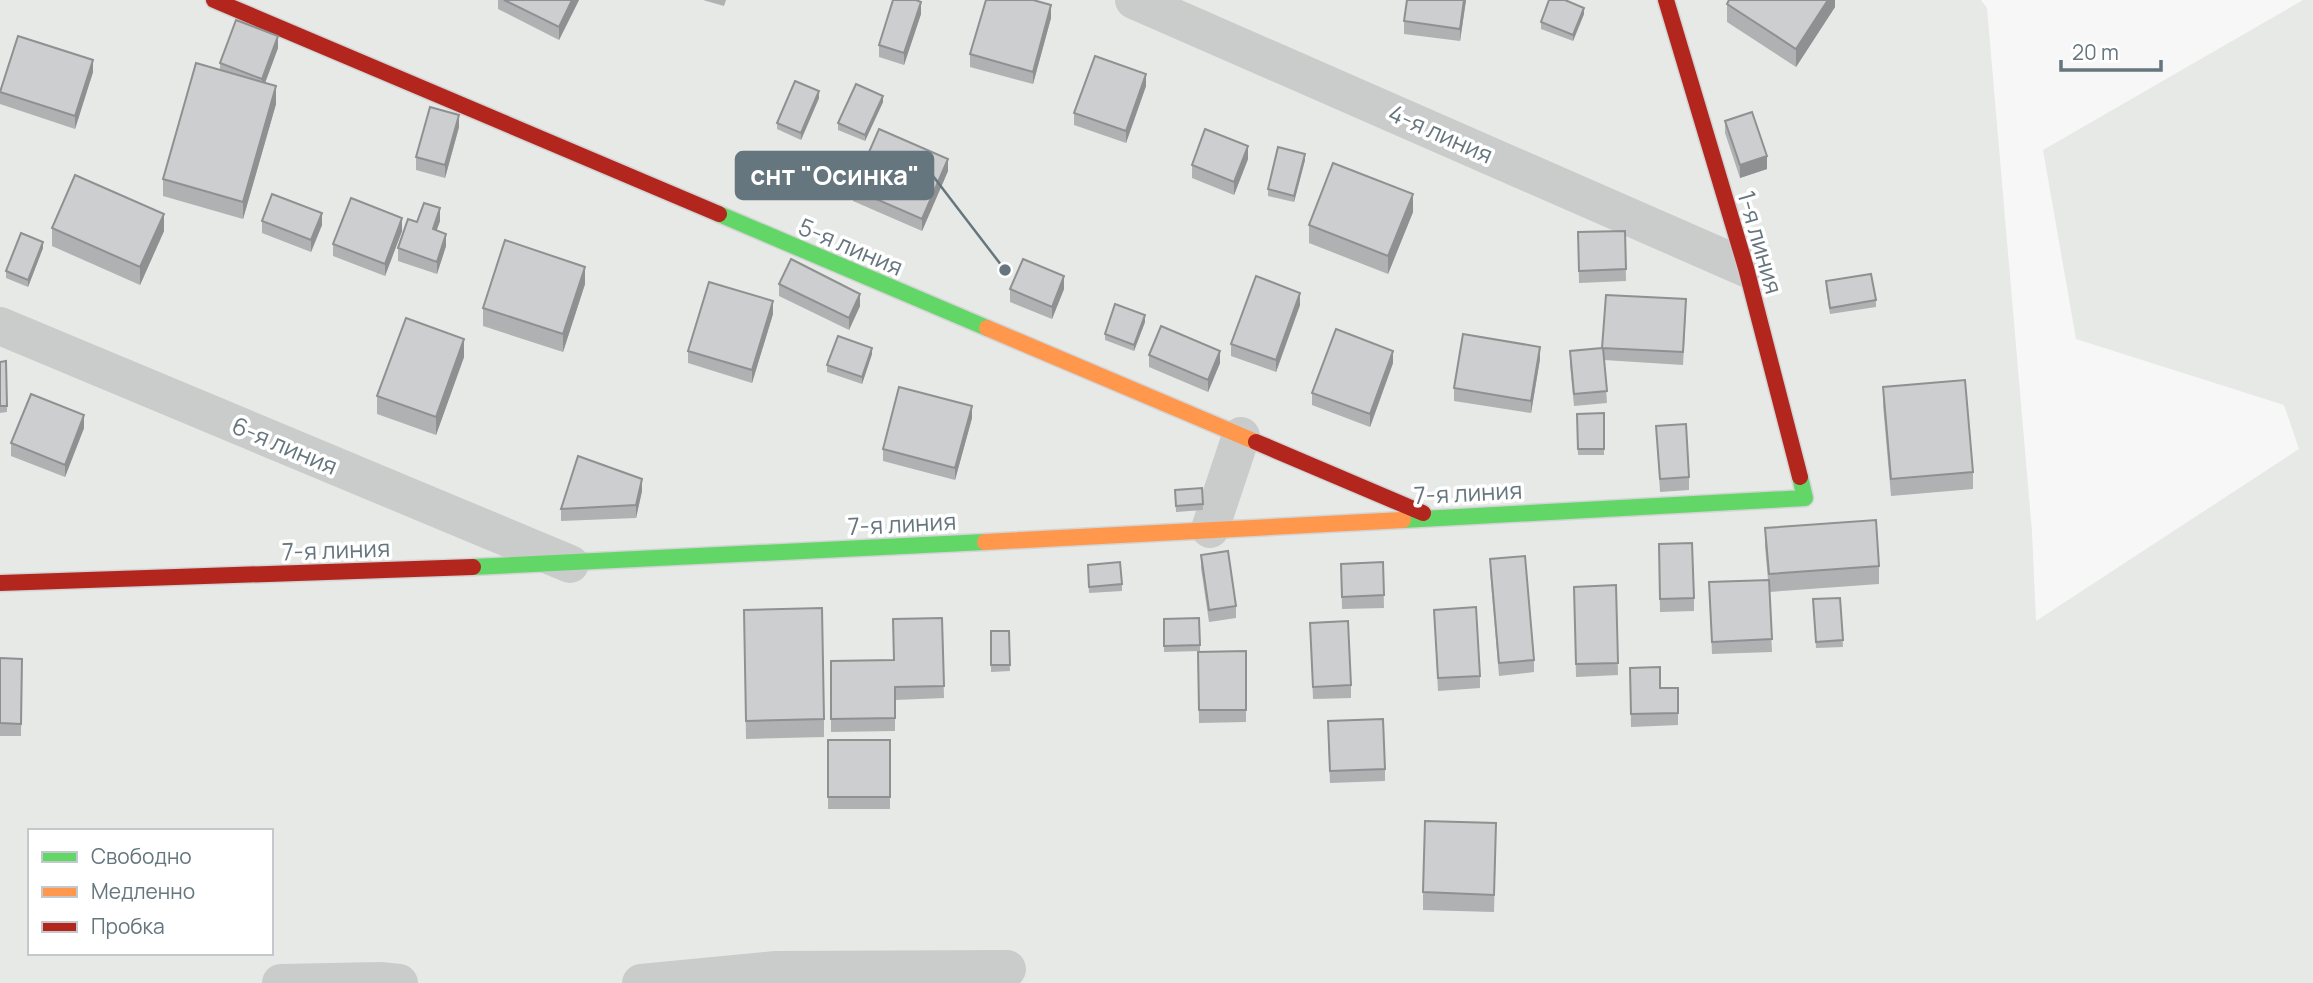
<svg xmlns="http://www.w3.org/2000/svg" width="2313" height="983" font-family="Manrope,sans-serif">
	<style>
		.green { fill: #e6e9e5; fill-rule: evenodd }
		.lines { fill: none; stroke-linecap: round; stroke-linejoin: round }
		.fast-casing { stroke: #d3d4d5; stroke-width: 19 }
		.slow-casing { stroke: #d3d4d5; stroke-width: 19 }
		.jam-casing { stroke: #d3d4d5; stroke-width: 19 }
		.street { stroke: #cacccc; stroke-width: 38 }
		.fast { stroke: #63d668; stroke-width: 16 }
		.slow { stroke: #ff974d; stroke-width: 16 }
		.jam { stroke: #b3261e; stroke-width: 16 }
		.wall { fill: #afb1b2 }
		.shaded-wall { fill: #8f9091 }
		.building { fill: #cccecf; stroke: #8f9091; stroke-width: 2 }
		.labels { text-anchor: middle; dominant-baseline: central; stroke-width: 7; stroke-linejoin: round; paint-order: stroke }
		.street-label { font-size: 24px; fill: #66767e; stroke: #fff }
		.leader { fill: none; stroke: #66767e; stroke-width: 2.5 }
		.callout-dot { fill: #66767e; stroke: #fff; stroke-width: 2.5 }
		.callout { fill: #66767e; stroke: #66767e; stroke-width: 2.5 }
		.callout-label { font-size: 26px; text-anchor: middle; font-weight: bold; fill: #fff }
	</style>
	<rect width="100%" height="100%" fill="#f7f7f7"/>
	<path class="green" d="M 0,0 L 1981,0 L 1987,8 L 2032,532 L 2036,621 L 2299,449 L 2284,405 L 2076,339 L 2043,150 L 2303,0 L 2313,0 L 2313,983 L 0,983 ZM 30,831 L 271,831 L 271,953 L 30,953 Z"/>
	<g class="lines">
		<g class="fast-casing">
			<g id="fast">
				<polyline points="719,214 987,328"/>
				<polyline points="1403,520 1805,498 1800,477"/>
				<polyline points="473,567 985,542"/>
			</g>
		</g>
		<g class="slow-casing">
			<g id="slow">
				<polyline points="987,328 1256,442"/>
				<polyline points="985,542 1403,520"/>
			</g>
		</g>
		<g class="jam-casing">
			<g id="jam">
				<polyline points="214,0 719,214"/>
				<polyline points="1666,0 1746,268 1800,477"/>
				<polyline points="1256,442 1423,513"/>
				<polyline points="0,583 473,567"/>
			</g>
		</g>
		<g class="street">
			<polyline points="1134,0 1746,268"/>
			<polyline points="0,326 570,564"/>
			<polyline points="1210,529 1241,436"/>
			<polyline points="281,983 380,981 399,983"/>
			<polyline points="641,983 776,970 1007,969"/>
		</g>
		<use href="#fast" class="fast"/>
		<use href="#slow" class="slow"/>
		<use href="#jam" class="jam"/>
	</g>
	<g class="wall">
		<polygon points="498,0 579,0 559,40 498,9"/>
		<polygon points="703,0 726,0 724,6"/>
		<polygon points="1407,0 1466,0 1460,41 1404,34 1404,21"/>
		<polygon points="1835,0 1835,7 1796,67 1727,22 1727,4"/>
		<polygon points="921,14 904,65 879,57 879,45"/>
		<polygon points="1584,14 1573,41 1541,29 1541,22"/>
		<polygon points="1051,18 1033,84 970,67 970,54"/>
		<polygon points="278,48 265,83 276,104 243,219 163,196 163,179 220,70 220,63"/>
		<polygon points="93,72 75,129 0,104 0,92"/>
		<polygon points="1146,86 1126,143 1074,125 1074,113"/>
		<polygon points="819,98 801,140 777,129 777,123"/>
		<polygon points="883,102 865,141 838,130 838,123"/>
		<polygon points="1725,121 1767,169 1740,178 1725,133"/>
		<polygon points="459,127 445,178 416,170 416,157"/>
		<polygon points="1248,159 1234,195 1192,178 1192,165"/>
		<polygon points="1305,160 1294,202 1268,196 1268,189"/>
		<polygon points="948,171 922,231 853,201 853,189"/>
		<polygon points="1413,212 1388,274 1309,243 1309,225"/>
		<polygon points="262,221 322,225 311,252 262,233"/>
		<polygon points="440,221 436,230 446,246 437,274 398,261 398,248 417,222"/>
		<polygon points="52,228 164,231 140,285 52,246"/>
		<polygon points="402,231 385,276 333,256 333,244"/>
		<polygon points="1625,231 1626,281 1579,283 1578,232"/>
		<polygon points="43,248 28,287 6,278 6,271"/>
		<polygon points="1826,281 1876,300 1876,307 1830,314 1826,288"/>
		<polygon points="585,284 563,352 483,326 483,308"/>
		<polygon points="779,284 860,306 849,330 779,296"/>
		<polygon points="1010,289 1064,289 1052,319 1010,302"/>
		<polygon points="1300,305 1276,372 1231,356 1231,344"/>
		<polygon points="1686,312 1683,365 1604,360 1607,403 1574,406 1570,364 1570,351 1602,348"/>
		<polygon points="773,314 752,383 688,363 688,351"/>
		<polygon points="1145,322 1134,351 1105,340 1105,334"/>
		<polygon points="872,354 862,384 827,372 827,365"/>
		<polygon points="1149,355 1220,363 1208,392 1149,367"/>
		<polygon points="464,357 436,435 377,414 377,396"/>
		<polygon points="1540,359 1531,413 1454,401 1454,388"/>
		<polygon points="6,361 7,412 0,413 0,362"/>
		<polygon points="1393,363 1370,427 1312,405 1312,393"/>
		<polygon points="1883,387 1973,472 1973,489 1891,496 1883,405"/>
		<polygon points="1604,413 1604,455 1578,455 1577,414"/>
		<polygon points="972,418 955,480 883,461 883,449"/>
		<polygon points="1656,426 1689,477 1689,490 1660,492"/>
		<polygon points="84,428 65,477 11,456 11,443"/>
		<polygon points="1175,490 1203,504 1203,510 1176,512"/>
		<polygon points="642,491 636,518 561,521 561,509"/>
		<polygon points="1765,528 1879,566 1879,584 1769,592 1772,652 1712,654 1709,582 1768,580 1765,546"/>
		<polygon points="1659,544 1694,598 1694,611 1660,612"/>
		<polygon points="1201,555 1236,606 1236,618 1209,622 1201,568"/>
		<polygon points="1490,559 1534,660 1534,672 1499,676 1490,571"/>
		<polygon points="1383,562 1384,608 1342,609 1341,564"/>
		<polygon points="1088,565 1122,584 1122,591 1089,593"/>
		<polygon points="1616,585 1618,675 1576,677 1574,587"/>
		<polygon points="1840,598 1843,647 1816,648 1813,599"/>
		<polygon points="744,610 824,719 824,737 746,739"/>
		<polygon points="1434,610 1480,676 1480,688 1438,691"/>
		<polygon points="942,618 944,698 895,700 895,731 831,732 831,661 894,660"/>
		<polygon points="1164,619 1200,645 1200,651 1164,652"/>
		<polygon points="1310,623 1351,685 1351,698 1313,699"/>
		<polygon points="991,631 1009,631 1010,671 991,672"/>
		<polygon points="1246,651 1246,722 1199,723 1198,652"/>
		<polygon points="0,658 22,659 21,736 0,736"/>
		<polygon points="1630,668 1660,688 1678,713 1678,725 1631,727"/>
		<polygon points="1328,734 1385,769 1385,781 1330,783"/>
		<rect x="828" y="740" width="62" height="69"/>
		<polygon points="1496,841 1494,912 1423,910 1423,892"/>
	</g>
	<g class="shaded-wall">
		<polygon points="572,0 579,0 559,40 559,27"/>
		<polygon points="1464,0 1466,0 1460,41 1460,29"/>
		<polygon points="1828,0 1835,0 1835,7 1796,67 1796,49"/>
		<polygon points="921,2 921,14 904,65 904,53"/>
		<polygon points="1051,5 1051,18 1033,84 1033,72"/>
		<polygon points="1584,8 1584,14 1573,41 1573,35"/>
		<polygon points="278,36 278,48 262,91 262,79"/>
		<polygon points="93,60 93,72 75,129 75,116"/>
		<polygon points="1146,74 1146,86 1126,143 1126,131"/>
		<polygon points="276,86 276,104 243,219 243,202"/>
		<polygon points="819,91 819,98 801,140 801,133"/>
		<polygon points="883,96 883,102 865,141 865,135"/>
		<polygon points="459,115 459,127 445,178 445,165"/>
		<polygon points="1248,146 1248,159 1234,195 1234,182"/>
		<polygon points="1305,154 1305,160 1294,202 1294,196"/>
		<polygon points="1767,156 1767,169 1740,178 1740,165"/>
		<polygon points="948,159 948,171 922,231 922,219"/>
		<polygon points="1413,194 1413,212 1388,274 1388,256"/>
		<polygon points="440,208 440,221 433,241 433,229"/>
		<polygon points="322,213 322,225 311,252 311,240"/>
		<polygon points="164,214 164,231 140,285 140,267"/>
		<polygon points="402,218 402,231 385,276 385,264"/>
		<polygon points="446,234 446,246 437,274 437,262"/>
		<polygon points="43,242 43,248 28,287 28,280"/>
		<polygon points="585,267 585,284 563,352 563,334"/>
		<polygon points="1064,276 1064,289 1052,319 1052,307"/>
		<polygon points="1300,293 1300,305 1276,372 1276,360"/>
		<polygon points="860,294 860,306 849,330 849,318"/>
		<polygon points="773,301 773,314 752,383 752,370"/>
		<polygon points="1145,315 1145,322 1134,351 1134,345"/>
		<polygon points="464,339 464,357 436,435 436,417"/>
		<polygon points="1540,347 1540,359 1531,413 1531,401"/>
		<polygon points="872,348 872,354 862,384 862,377"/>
		<polygon points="1220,351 1220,363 1208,392 1208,380"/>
		<polygon points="1393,351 1393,363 1370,427 1370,414"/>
		<polygon points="972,406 972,418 955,480 955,468"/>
		<polygon points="84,415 84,428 65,477 65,465"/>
		<polygon points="642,479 642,491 636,518 636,505"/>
	</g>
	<g class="building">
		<polygon points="504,0 572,0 559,27"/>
		<polygon points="893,0 916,0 921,2 904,53 879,45"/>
		<polygon points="986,0 1033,0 1051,5 1033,72 970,54"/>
		<polygon points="1407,0 1464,0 1460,29 1404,21"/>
		<polygon points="1549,0 1565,0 1584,8 1573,35 1541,22"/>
		<polygon points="1729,0 1828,0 1796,49 1727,4"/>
		<polygon points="236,20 278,36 262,79 220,63"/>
		<polygon points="18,36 93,60 75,116 0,92"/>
		<polygon points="1095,56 1146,74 1126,131 1074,113"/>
		<polygon points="196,63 276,86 243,202 163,179"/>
		<polygon points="795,81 819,91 801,133 777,123"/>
		<polygon points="856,84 883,96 865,135 838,123"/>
		<polygon points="430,107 459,115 445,165 416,157"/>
		<polygon points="1752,112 1767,156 1740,165 1725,121"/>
		<polygon points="879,129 948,159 922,219 853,189"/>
		<polygon points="1205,129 1248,146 1234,182 1192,165"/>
		<polygon points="1278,147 1305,154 1294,196 1268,189"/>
		<polygon points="1333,163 1413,194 1388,256 1309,225"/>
		<polygon points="75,175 164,214 140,267 52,228"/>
		<polygon points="272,194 322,213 311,240 262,221"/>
		<polygon points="351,198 402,218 385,264 333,244"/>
		<polygon points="424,203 440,208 433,229 446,234 437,262 398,248 408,219 417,222"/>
		<polygon points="1625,231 1626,269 1579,271 1578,232"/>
		<polygon points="21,233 43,242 28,280 6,271"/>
		<polygon points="505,240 585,267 563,334 483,308"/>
		<polygon points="791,259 860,294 849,318 779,284"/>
		<polygon points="1023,259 1064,276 1052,307 1010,289"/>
		<polygon points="1871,274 1876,300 1830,308 1826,281"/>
		<polygon points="1256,276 1300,293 1276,360 1231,344"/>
		<polygon points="709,282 773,301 752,370 688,351"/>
		<polygon points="1606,295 1686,299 1683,352 1603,348 1607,391 1574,394 1570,351 1602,348"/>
		<polygon points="1115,304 1145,315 1134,345 1105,334"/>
		<polygon points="406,318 464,339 436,417 377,396"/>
		<polygon points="1161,326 1220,351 1208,380 1149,355"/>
		<polygon points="1336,329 1393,351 1370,414 1312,393"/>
		<polygon points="1463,334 1540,347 1531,401 1454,388"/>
		<polygon points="838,336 872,348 862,377 827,365"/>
		<polygon points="6,361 7,406 0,406 0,362"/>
		<polygon points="1965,380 1973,472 1891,479 1883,387"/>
		<polygon points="899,387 972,406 955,468 883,449"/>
		<polygon points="31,394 84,415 65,465 11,443"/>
		<polygon points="1604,413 1604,449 1578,449 1577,414"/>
		<polygon points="1686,424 1689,477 1660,479 1656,426"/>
		<polygon points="578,456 642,479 636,505 561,509"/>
		<polygon points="1202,488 1203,504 1176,506 1175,490"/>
		<polygon points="1876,520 1879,566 1769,574 1765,528"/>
		<polygon points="1692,543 1694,598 1660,599 1659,544"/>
		<polygon points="1228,551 1236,606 1209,610 1201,555"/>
		<polygon points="1525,556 1534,660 1499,663 1490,559"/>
		<polygon points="1120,562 1122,584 1089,587 1088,565"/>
		<polygon points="1383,562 1384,595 1342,597 1341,564"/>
		<polygon points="1769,580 1772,639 1712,642 1709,582"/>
		<polygon points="1616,585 1618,663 1576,664 1574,587"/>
		<polygon points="1840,598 1843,640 1816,642 1813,599"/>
		<polygon points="1476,607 1480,676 1438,678 1434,610"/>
		<polygon points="822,608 824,719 746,721 744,610"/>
		<polygon points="942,618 944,686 895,687 895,718 831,719 831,661 894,660 893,619"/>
		<polygon points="1199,618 1200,645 1164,646 1164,619"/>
		<polygon points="1348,621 1351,685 1313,687 1310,623"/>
		<polygon points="991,631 1009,631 1010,665 991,665"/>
		<polygon points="1246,651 1246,710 1199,710 1198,652"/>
		<polygon points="0,658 22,659 21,724 0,723"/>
		<polygon points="1660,667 1660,688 1678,688 1678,713 1631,714 1630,668"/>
		<polygon points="1383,719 1385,769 1330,771 1328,721"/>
		<rect x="828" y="740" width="62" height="57"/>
		<polygon points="1425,821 1496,823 1494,895 1423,892"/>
	</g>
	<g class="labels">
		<g class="street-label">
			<text transform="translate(1441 133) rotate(24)">4-я линия</text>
			<text transform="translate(1761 242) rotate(74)">1-я линия</text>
			<text transform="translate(851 246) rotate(23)">5-я линия</text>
			<text transform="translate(285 445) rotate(23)">6-я линия</text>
			<text transform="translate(1468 492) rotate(-3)">7-я линия</text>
			<text transform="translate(902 523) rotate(-3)">7-я линия</text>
			<text transform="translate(336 549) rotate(-2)">7-я линия</text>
		</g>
	</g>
	<path class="leader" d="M1005 270L933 176"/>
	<circle class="callout-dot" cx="1005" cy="270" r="7"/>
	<rect class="callout" x="736" y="152" width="197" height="47" rx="7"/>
	<g class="callout-label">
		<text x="835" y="185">снт "Осинка"</text>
	</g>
	<rect x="28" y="829" width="245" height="126" fill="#ffffff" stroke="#c2c8cb" stroke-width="2"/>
	<rect x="42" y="852" width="35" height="10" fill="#63d668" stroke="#c2c8cb" stroke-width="2"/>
	<text x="91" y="864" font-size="21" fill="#66767e">Свободно</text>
	<rect x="42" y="887" width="35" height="10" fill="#ff974d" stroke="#c2c8cb" stroke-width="2"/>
	<text x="91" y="899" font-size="21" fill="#66767e">Медленно</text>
	<rect x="42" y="922" width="35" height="10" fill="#b3261e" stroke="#c2c8cb" stroke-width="2"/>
	<text x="91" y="934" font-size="21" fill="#66767e">Пробка</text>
	<path d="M2061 60v10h100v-10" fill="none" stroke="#66767e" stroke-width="3.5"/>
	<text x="2072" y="60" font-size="21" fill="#66767e" stroke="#ffffff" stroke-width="5" paint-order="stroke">20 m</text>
</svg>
